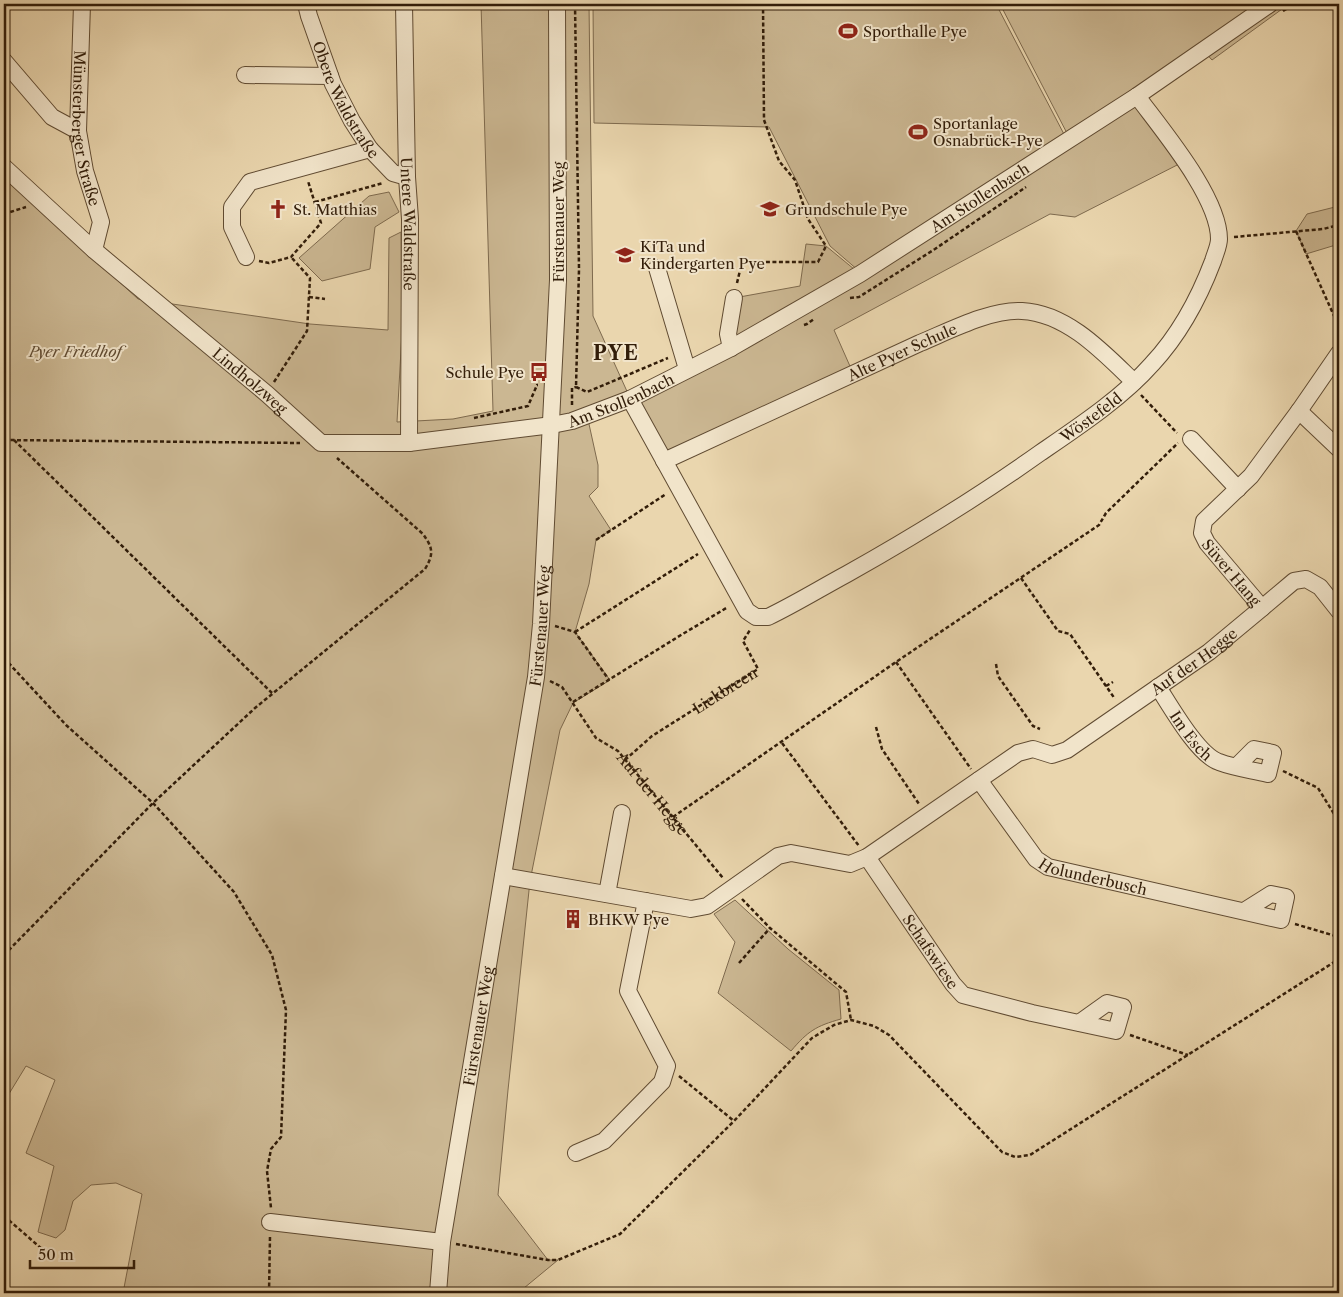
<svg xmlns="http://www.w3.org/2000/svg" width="1343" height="1297" font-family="'Libre Caslon Text',serif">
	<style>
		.green { fill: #cbb792; stroke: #7e6a4e }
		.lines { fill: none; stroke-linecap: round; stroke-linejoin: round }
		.minor-casing { stroke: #604b32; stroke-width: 18 }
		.path { stroke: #321d09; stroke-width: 2.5; stroke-dasharray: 4 2.5; stroke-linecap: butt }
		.minor { stroke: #f1e4ca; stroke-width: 16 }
		.labels { text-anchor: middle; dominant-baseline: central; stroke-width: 4; stroke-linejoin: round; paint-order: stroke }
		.poi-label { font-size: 15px; fill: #321d09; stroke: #f1e4ca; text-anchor: start }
		.street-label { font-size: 15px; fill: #321d09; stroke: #f1e4ca }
		.park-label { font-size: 15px; font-style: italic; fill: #604b32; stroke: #f1e4ca }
		.district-label { font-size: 20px; font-weight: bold; letter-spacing: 1px; fill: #321d09; stroke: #f1e4ca }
	</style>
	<rect width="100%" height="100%" fill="#ead6ae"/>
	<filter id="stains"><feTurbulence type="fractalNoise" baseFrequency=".004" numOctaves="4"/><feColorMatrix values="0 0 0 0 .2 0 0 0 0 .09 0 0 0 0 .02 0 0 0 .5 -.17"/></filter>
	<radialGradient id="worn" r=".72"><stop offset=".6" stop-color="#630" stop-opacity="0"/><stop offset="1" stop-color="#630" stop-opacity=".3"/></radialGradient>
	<g class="green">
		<polygon points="481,4 589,4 593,316 630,398 731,348 734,298 800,286 806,244 826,246 860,274 1070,139 1000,4 1289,4 1212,60 1203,50 1137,96 1185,161 1075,217 1050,214 834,330 853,373 664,461 630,399 587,415 598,465 598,487 589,496 611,530 596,540 589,584 575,632 610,680 573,703 560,730 530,881 508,1090 498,1195 548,1260 558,1260 518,1293 123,1293 142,1194 116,1183 91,1185 73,1201 65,1230 56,1238 38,1232 54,1166 26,1153 55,1080 26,1066 4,1102 4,175 138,299 310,324 388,330 389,238 401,232 402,332 397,422 453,419 493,411"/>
		<polygon points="593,4 996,4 1066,138 859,271 830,246 769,127 594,123"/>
		<polygon points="389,192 399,212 375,227 370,269 322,281 299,258 369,196"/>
		<polygon points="1339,206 1339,244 1306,254 1296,231 1307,214"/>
		<path d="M 735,900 L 788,949 L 839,990 L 841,1019 C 816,1026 808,1031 791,1051 L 718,993 L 735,942 L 714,914 Z"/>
	</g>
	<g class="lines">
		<g class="minor-casing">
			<g id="minor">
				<path id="s3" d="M 82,4 L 78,131 L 85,171 L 101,222 L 94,250"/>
				<path id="s4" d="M 306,4 L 309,16 L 333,84 L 352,121 L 370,149 L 393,173 L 407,177"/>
				<path id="s5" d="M 404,4 L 407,177 L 410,219 L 409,443"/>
				<polyline points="4,61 52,117 78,131"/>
				<polyline points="245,75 330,76"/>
				<path id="s6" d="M 4,167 L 94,250 L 267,394 L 321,443 L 409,443 L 552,425 L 572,421 L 630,399 L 731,348 L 860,274 L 1137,96 L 1270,4"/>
				<polyline points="246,257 232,227 232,207 250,182 370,149"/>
				<polyline points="657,268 687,369"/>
				<polyline points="731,348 728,334 734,298"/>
				<path id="s7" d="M 1339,353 L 1299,411 L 1251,476 L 1204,521 L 1202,533 L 1207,543 L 1262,608 L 1294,581 L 1306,579 L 1320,587 L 1339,611"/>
				<path id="s8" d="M 630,399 L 747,611 L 756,617 L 768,617 C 795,604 821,588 847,574 C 913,537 978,497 1040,453 C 1078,427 1122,398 1152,364 C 1179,335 1199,298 1213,261 C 1215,254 1219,246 1219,239 C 1219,197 1162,130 1137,96"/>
				<polyline points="1299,411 1339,449"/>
				<polyline points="1191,439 1238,489"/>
				<path id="s9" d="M 664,461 L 920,343 C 949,331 991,309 1022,311 C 1067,313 1104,353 1134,382"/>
				<path id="s10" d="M 1158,687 C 1171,707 1198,755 1219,762 C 1235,768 1252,770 1268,774 L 1273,753 L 1254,749 L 1237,766"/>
				<path id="s11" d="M 979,780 L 1036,859 L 1048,867 L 1281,920 L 1286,897 L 1271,894 L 1244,911"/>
				<path id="s12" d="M 867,857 L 953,984 L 963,995 L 1032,1013 L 1116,1031 L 1123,1007 L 1107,1003 L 1079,1023"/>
				<path id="s13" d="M 503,876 L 691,909 L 707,906 L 778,856 L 791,853 L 850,864 L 867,857 L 1018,753 L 1033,749 L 1052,755 L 1067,750 L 1209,652 L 1262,608"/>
				<polyline points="607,894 622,813"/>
				<polyline points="576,1153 604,1141 662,1082 667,1066 628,991 646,901"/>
				<polyline points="270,1222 442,1242"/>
				<path id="s14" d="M 438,1293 L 442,1242 L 536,677 L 541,624 L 558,280 L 557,4"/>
			</g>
		</g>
		<g class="path">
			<polyline points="575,4 579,269 576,387"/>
			<polyline points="1283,11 1294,4"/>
			<polyline points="315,202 383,183"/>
			<polyline points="4,214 26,207"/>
			<polyline points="1296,231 1339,327"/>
			<polyline points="1234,237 1323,229 1339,225"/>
			<polyline points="259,261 269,263 291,257 321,223 308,181"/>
			<polyline points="737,283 742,262 818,262 826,246 808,219 795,180 779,161 764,120 763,4"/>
			<polyline points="309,297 325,299"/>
			<polyline points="850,298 859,297 935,249 1026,187"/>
			<polyline points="804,325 807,324 814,319"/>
			<polyline points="274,382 307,331 310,278 291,257"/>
			<polyline points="576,387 587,392 668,358"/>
			<polyline points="1141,395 1177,433"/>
			<polyline points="572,405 572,388 576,387"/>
			<polyline points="474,418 528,406 537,385 538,385"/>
			<polyline points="4,440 300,443"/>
			<polyline points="14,440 272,693"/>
			<polyline points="596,540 666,494"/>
			<polyline points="1021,578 1058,631 1070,634 1115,699"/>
			<polyline points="555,626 575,632 609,680"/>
			<polyline points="575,632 698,554"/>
			<polyline points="4,658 66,725 153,803 234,892 272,955 286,1010 281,1137 271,1149 267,1171 271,1208"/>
			<polyline points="896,662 971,769"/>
			<polyline points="996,664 998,676 1033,726 1040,729"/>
			<path id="s1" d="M 550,681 L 562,687 L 596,738 L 618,751 L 723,878"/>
			<polyline points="1106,686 1113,682"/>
			<polyline points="573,702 681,635 728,607"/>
			<polyline points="876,727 882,749 919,804"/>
			<polyline points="782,743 859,846"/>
			<path id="s2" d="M 625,760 L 652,736 L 758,669 L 743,641 L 750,630"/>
			<polyline points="1283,771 1318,788 1339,822"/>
			<polyline points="673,817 896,662 1099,525 1106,513 1178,443"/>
			<polyline points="742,899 770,928 846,992 851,1020"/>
			<polyline points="1295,924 1339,937"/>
			<path d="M 4,955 L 153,803 L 255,708 L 425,569 C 434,554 433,548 423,534 L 337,458"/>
			<polyline points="739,963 770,928"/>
			<polyline points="1130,1035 1188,1055"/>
			<polyline points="679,1076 734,1121"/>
			<polyline points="4,1216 42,1249"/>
			<polyline points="456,1244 548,1260 558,1260 620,1234 734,1121 812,1038 834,1025 851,1020 874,1026 889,1035 1002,1152 1015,1157 1030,1155 1339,959"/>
			<polyline points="269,1293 270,1236"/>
		</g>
		<use href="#minor" class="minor"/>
	</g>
	<defs>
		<g id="stadium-bare" transform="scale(1.5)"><path d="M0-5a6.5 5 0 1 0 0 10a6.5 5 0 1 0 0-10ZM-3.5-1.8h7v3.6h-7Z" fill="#8f2418" stroke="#f1e4ca" stroke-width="2.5" paint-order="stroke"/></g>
		<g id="church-bare" transform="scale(1.5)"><path d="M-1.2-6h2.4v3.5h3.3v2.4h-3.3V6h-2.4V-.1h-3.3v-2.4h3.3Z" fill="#8f2418" stroke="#f1e4ca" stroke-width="2.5" paint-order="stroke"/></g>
		<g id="school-bare" transform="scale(1.5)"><path d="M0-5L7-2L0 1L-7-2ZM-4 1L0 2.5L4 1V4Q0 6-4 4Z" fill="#8f2418" stroke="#f1e4ca" stroke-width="2.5" paint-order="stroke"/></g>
		<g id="bus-bare" transform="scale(1.5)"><path d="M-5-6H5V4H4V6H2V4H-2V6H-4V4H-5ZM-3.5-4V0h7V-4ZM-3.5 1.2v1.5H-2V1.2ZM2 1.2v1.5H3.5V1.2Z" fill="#8f2418" stroke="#f1e4ca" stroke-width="2.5" paint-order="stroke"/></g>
		<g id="building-bare" transform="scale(1.5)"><path d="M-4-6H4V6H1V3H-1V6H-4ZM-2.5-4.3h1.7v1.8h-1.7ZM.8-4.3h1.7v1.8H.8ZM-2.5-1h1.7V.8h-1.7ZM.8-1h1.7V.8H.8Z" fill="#8f2418" stroke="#f1e4ca" stroke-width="2.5" paint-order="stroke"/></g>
	</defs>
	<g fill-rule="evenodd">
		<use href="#stadium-bare" x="848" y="31"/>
		<use href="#stadium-bare" x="918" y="132"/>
		<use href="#church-bare" x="278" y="209"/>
		<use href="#school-bare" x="770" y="209"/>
		<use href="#school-bare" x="625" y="255"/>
		<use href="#bus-bare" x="539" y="372"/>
		<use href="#building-bare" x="573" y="919"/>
	</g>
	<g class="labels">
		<g class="poi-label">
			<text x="863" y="31">Sporthalle Pye</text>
			<text x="933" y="123">Sportanlage<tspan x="933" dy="17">Osnabrück-Pye</tspan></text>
			<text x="293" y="209">St. Matthias</text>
			<text x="785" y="209">Grundschule Pye</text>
			<text x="640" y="246">KiTa und<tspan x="640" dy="17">Kindergarten Pye</tspan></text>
			<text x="524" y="372" text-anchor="end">Schule Pye</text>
			<text x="588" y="919">BHKW Pye</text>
		</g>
		<g class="street-label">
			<text stroke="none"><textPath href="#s4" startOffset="104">Obere Waldstraße</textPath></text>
			<text stroke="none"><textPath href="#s3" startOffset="125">Münsterberger Straße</textPath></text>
			<text stroke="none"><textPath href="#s6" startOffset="1139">Am Stollenbach</textPath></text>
			<text transform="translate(558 222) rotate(-90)">Fürstenauer Weg</text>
			<text stroke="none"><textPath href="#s5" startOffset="220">Untere Waldstraße</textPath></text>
			<text stroke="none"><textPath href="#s9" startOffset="262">Alte Pyer Schule</textPath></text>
			<text stroke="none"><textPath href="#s6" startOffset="326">Lindholzweg</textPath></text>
			<text stroke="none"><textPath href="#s6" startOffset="726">Am Stollenbach</textPath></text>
			<text stroke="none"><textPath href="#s8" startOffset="645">Wöstefeld</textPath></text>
			<text stroke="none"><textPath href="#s7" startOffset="278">Süver Hang</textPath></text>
			<text stroke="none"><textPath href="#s14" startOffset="675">Fürstenauer Weg</textPath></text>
			<text stroke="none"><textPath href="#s13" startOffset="775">Auf der Hegge</textPath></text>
			<text stroke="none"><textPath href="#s2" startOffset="122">Liekbreen</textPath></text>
			<text stroke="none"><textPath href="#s10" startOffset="59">Im Esch</textPath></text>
			<text stroke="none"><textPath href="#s1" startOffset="155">Auf der Hegge</textPath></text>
			<text stroke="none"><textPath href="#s11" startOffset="158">Holunderbusch</textPath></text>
			<text stroke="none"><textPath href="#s12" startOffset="114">Schafswiese</textPath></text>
			<text stroke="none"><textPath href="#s14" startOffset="270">Fürstenauer Weg</textPath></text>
		</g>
		<g class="park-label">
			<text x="75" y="351">Pyer Friedhof</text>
		</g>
		<g class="district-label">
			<text x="616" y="353">PYE</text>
		</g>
	</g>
	<rect width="1343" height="1297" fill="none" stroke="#ead6ae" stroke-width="20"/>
	<rect x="5" y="5" width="1333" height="1287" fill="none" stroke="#321d09" stroke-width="2.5"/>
	<rect x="10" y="10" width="1323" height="1277" fill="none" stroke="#321d09"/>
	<path d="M30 1260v8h104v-8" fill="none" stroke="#321d09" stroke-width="2.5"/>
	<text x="38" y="1260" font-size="15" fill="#321d09" stroke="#f1e4ca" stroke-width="4" paint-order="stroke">50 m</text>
	<rect width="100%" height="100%" filter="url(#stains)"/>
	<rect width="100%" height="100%" fill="url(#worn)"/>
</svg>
